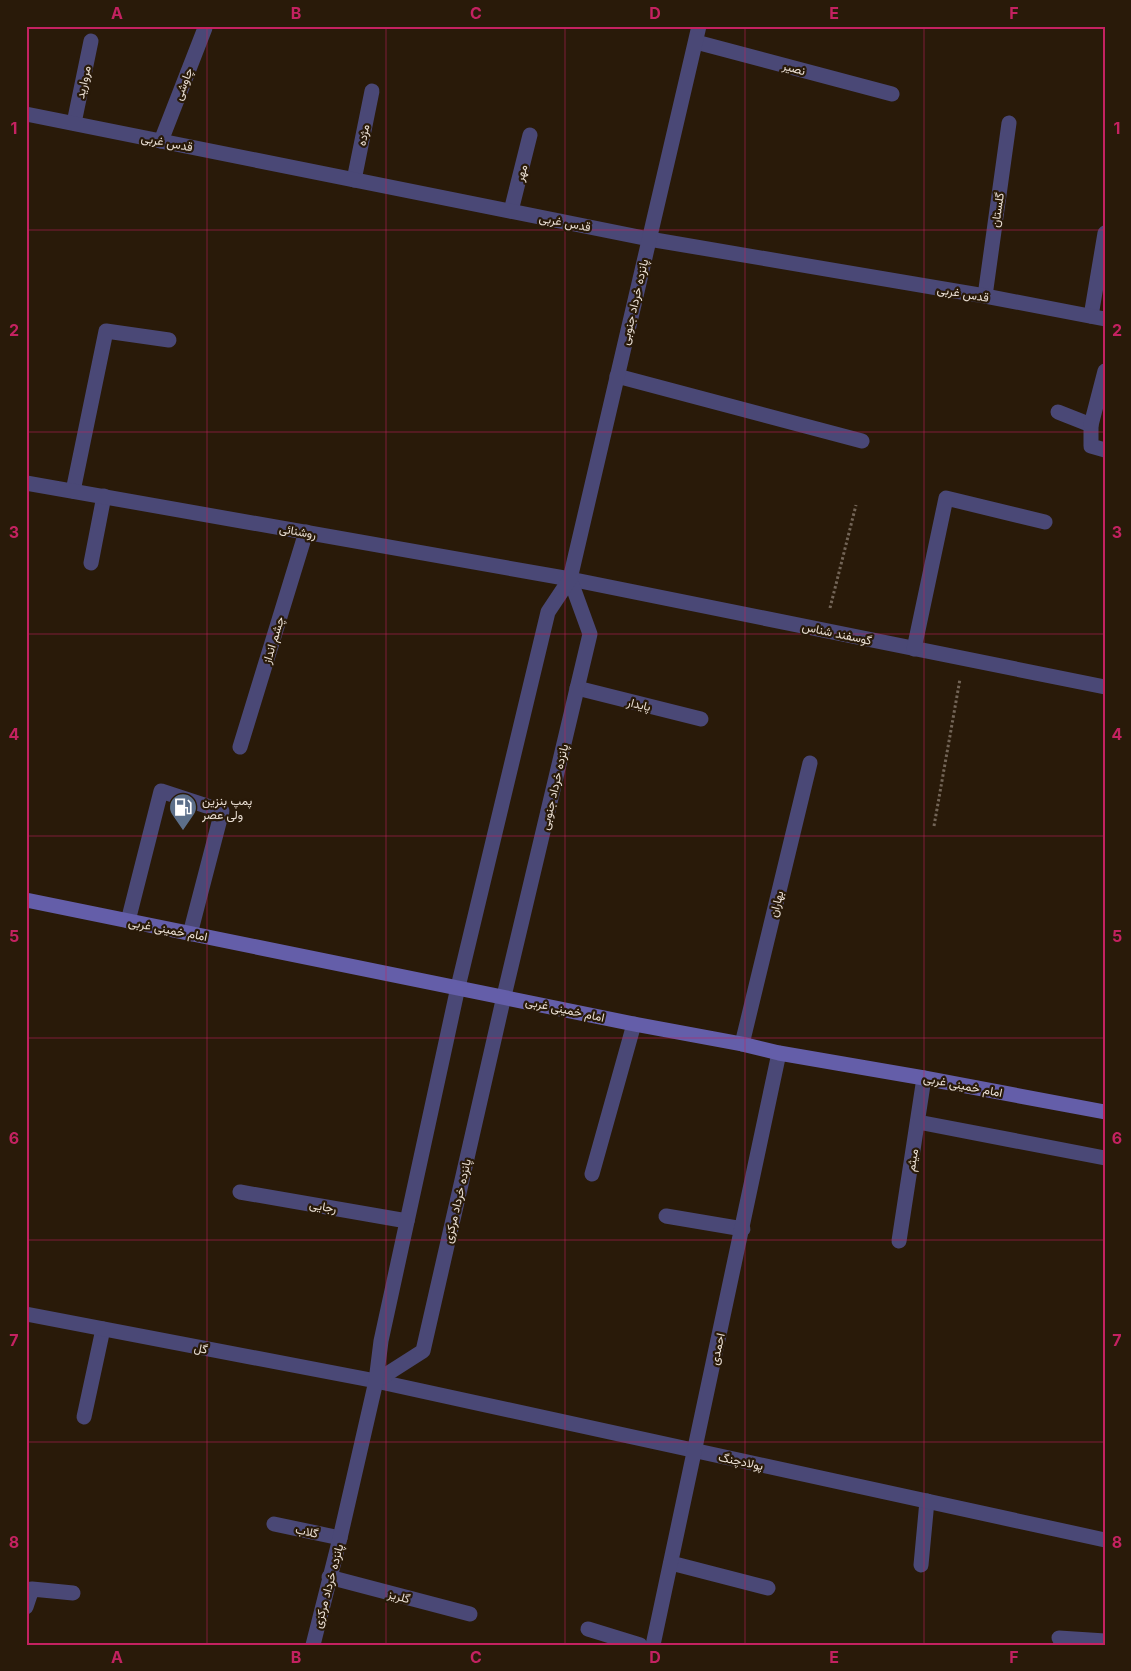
<svg xmlns="http://www.w3.org/2000/svg" width="1131" height="1671" font-family="Inter,Vazirmatn,sans-serif">
	<style>
		.lines { fill: none; stroke-linecap: round; stroke-linejoin: round }
		.path { stroke: #736557; stroke-width: 3; stroke-dasharray: 2.5 2.5; stroke-linecap: butt }
		.service { stroke: #4a4876; stroke-width: 15 }
		.minor { stroke: #4a4876; stroke-width: 15 }
		.tertiary { stroke: #4a4876; stroke-width: 15 }
		.secondary { stroke: #645ea9; stroke-width: 15 }
		.grid { fill: none; stroke: #c42261; stroke-width: 1; stroke-opacity: 0.55 }
		.labels { text-anchor: middle; dominant-baseline: central; stroke-width: 4.5; stroke-linejoin: round; paint-order: stroke }
		.street-label { font-size: 12px; fill: #eadfd4; stroke: #291a09 }
		.poi-label { font-size: 12px; fill: #eadfd4; stroke: #291a09; text-anchor: start }
		.neatline { fill: none; stroke: #c42261; stroke-width: 2 }
		.grid-label { font-size: 16px; text-anchor: middle; font-weight: bold; fill: #c42261 }
	</style>
	<rect width="100%" height="100%" fill="#291a09"/>
	<g class="lines">
		<g class="path">
			<polyline points="830,608 856,505"/>
			<polyline points="934,826 960,679"/>
		</g>
		<g class="service">
			<polyline points="696,42 892,94"/>
			<polyline points="74,123 91,41"/>
			<polyline points="161,141 205,28"/>
			<polyline points="354,180 372,91"/>
			<polyline points="511,211 530,135"/>
			<polyline points="985,296 1009,123"/>
			<polyline points="1091,316 1105,233"/>
			<polyline points="73,491 106,331 169,340"/>
			<polyline points="91,563 104,496"/>
			<polyline points="577,688 701,719"/>
			<polyline points="128,921 161,791 222,811 190,934"/>
			<polyline points="592,1174 634,1024"/>
			<polyline points="240,1192 407,1221"/>
			<polyline points="666,1216 743,1229"/>
			<polyline points="84,1417 103,1329"/>
			<polyline points="274,1524 340,1538"/>
			<polyline points="671,1563 768,1588"/>
			<polyline points="921,1565 927,1501"/>
			<polyline points="329,1577 470,1614"/>
			<polyline points="26,1607 32,1589 73,1593"/>
			<polyline points="588,1629 640,1645"/>
			<polyline points="1059,1638 1105,1641"/>
		</g>
		<g class="minor">
			<polyline points="617,376 862,441"/>
			<polyline points="1058,412 1091,425 1091,446 1105,450"/>
			<polyline points="1091,425 1105,371"/>
			<polyline points="26,483 570,579 1105,687"/>
			<polyline points="914,649 946,498 1045,522"/>
			<polyline points="240,747 306,532"/>
			<polyline points="742,1044 810,763"/>
			<polyline points="918,1122 1105,1158"/>
			<polyline points="899,1241 924,1078"/>
			<polyline points="26,1314 376,1381 1105,1540"/>
			<polyline points="653,1645 779,1053"/>
		</g>
		<g class="tertiary">
			<polyline points="26,114 649,239 985,296 1105,319"/>
			<polyline points="376,1381 423,1351 504,996 590,634 570,579"/>
			<polyline points="313,1645 340,1538 376,1381 381,1341 458,987 548,612 570,579 699,26"/>
		</g>
		<polyline class="secondary" points="26,900 634,1024 742,1044 779,1053 924,1078 1105,1112"/>
	</g>
	<path class="grid" d="M 207,26 L 207,1645M 386,26 L 386,1645M 565,26 L 565,1645M 745,26 L 745,1645M 924,26 L 924,1645M 26,230 L 1105,230M 26,432 L 1105,432M 26,634 L 1105,634M 26,836 L 1105,836M 26,1038 L 1105,1038M 26,1240 L 1105,1240M 26,1442 L 1105,1442"/>
	<defs>
		<g id="fuel-pin" transform="scale(1.4375)"><path d="M0 17L-7.5 6A9.5 9.5 0 1 1 7.5 6Z" fill="#5c6f8a" stroke="#291a09"/><path d="M-5.5-6h7V0h2V4h1.3V-2.5L3-4.5l.8-.8L6-3V5H2.5V1h-1V6h-7ZM-4.2-4.7v3.2H.2V-4.7Z" fill="#fff"/></g>
	</defs>
	<g fill-rule="evenodd">
		<use href="#fuel-pin" x="183" y="807"/>
	</g>
	<g class="labels">
		<g class="street-label">
			<text transform="translate(794 68) rotate(15)">نصیر</text>
			<text transform="translate(83 82) rotate(-78)">مروارید</text>
			<text transform="translate(183 84) rotate(-69)">چاوشی</text>
			<text transform="translate(363 135) rotate(-79)">مژده</text>
			<text transform="translate(167 142) rotate(11)">قدس غربی</text>
			<text transform="translate(521 173) rotate(-76)">مهر</text>
			<text transform="translate(997 210) rotate(-82)">گلستان</text>
			<text transform="translate(565 222) rotate(11)">قدس غربی</text>
			<text transform="translate(963 293) rotate(10)">قدس غربی</text>
			<text transform="translate(634 302) rotate(-77)">پانزده خرداد جنوبی</text>
			<text transform="translate(298 531) rotate(10)">روشنائی</text>
			<text transform="translate(837 633) rotate(12)">گوسفند شناس</text>
			<text transform="translate(273 640) rotate(-73)">چشم انداز</text>
			<text transform="translate(639 704) rotate(14)">پایدار</text>
			<text transform="translate(554 787) rotate(-77)">پانزده خرداد جنوبی</text>
			<text transform="translate(776 904) rotate(-76)">بهاران</text>
			<text transform="translate(168 929) rotate(11)">امام خمینی غربی</text>
			<text transform="translate(565 1009) rotate(12)">امام خمینی غربی</text>
			<text transform="translate(963 1085) rotate(11)">امام خمینی غربی</text>
			<text transform="translate(912 1160) rotate(-81)">میثم</text>
			<text transform="translate(457 1201) rotate(-77)">پانزده خرداد مرکزی</text>
			<text transform="translate(323 1206) rotate(10)">رجایی</text>
			<text transform="translate(201 1348) rotate(11)">گل</text>
			<text transform="translate(717 1349) rotate(-78)">احمدی</text>
			<text transform="translate(741 1461) rotate(12)">پولادچنگ</text>
			<text transform="translate(307 1531) rotate(12)">گلاب</text>
			<text transform="translate(328 1586) rotate(-75)">پانزده خرداد مرکزی</text>
			<text transform="translate(399 1596) rotate(15)">گلریز</text>
		</g>
		<g class="poi-label">
			<text x="202" y="800">پمپ بنزین<tspan x="202" dy="14">ولی عصر</tspan></text>
		</g>
	</g>
	<rect width="1131" height="1671" fill="none" stroke="#291a09" stroke-width="55"/>
	<rect x="28" y="28" width="1076" height="1616" class="neatline"/>
	<g class="grid-label">
		<text x="117" y="19">A</text>
		<text x="296" y="19">B</text>
		<text x="476" y="19">C</text>
		<text x="655" y="19">D</text>
		<text x="834" y="19">E</text>
		<text x="1014" y="19">F</text>
		<text x="14" y="134">1</text>
		<text x="1117" y="134">1</text>
		<text x="14" y="336">2</text>
		<text x="1117" y="336">2</text>
		<text x="14" y="538">3</text>
		<text x="1117" y="538">3</text>
		<text x="14" y="740">4</text>
		<text x="1117" y="740">4</text>
		<text x="14" y="942">5</text>
		<text x="1117" y="942">5</text>
		<text x="14" y="1144">6</text>
		<text x="1117" y="1144">6</text>
		<text x="14" y="1346">7</text>
		<text x="1117" y="1346">7</text>
		<text x="14" y="1548">8</text>
		<text x="1117" y="1548">8</text>
		<text x="117" y="1663">A</text>
		<text x="296" y="1663">B</text>
		<text x="476" y="1663">C</text>
		<text x="655" y="1663">D</text>
		<text x="834" y="1663">E</text>
		<text x="1014" y="1663">F</text>
	</g>
</svg>
